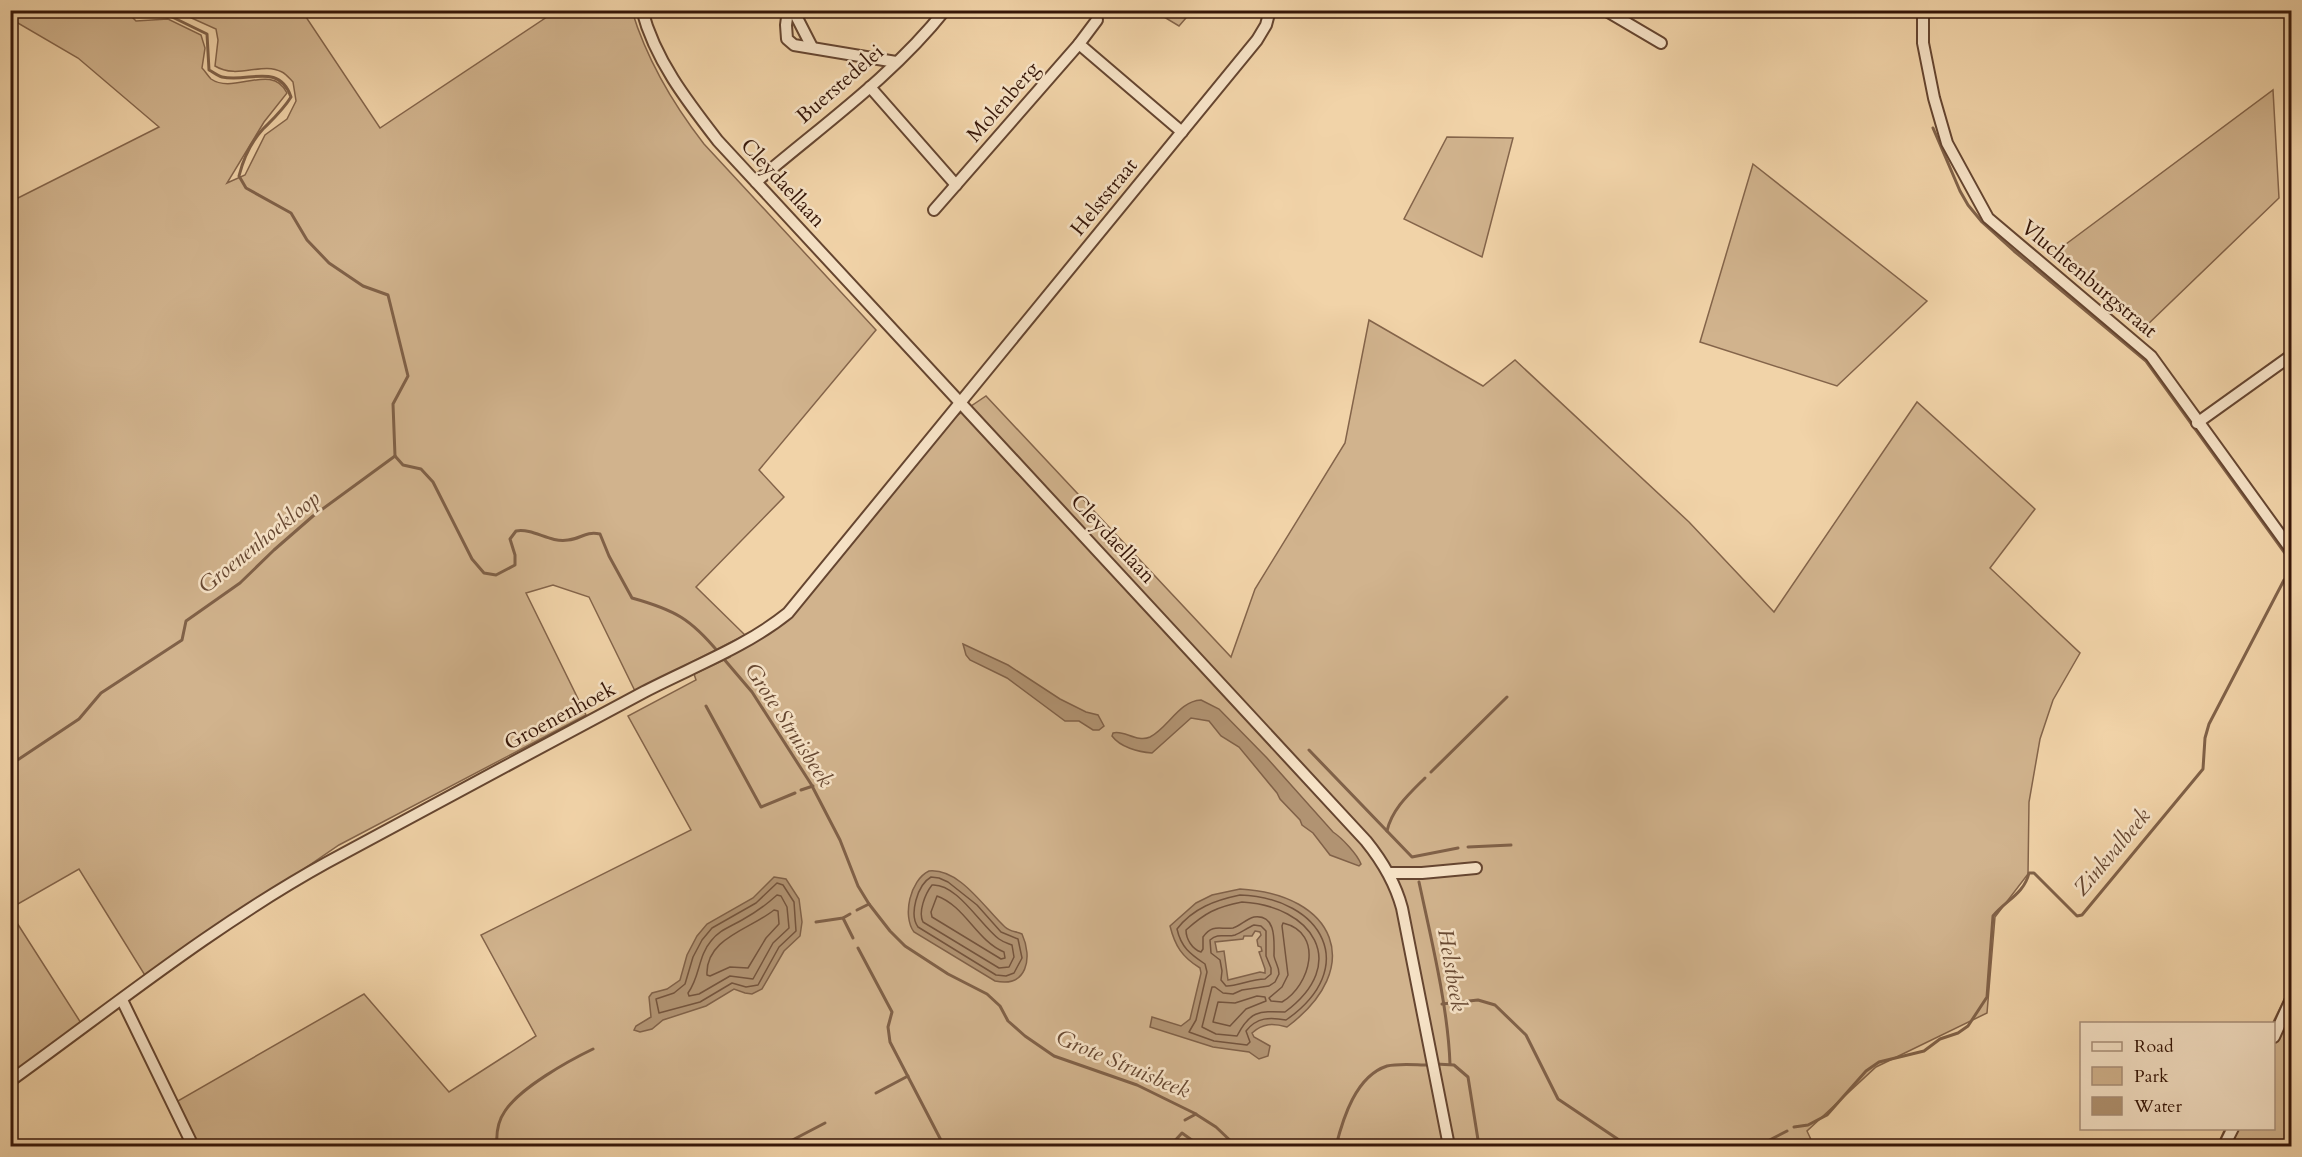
<svg xmlns="http://www.w3.org/2000/svg" width="2302" height="1157" font-family="Cardo,serif">
	<style>
		.green { fill: #d1b38d; stroke: #84644a; stroke-width: 1.5 }
		.water { fill: #b19372; stroke: #806148; stroke-width: 1.5; fill-rule: evenodd }
		.lines { fill: none; stroke-linecap: round; stroke-linejoin: round }
		.shore { stroke: #74543d; stroke-width: 1.5 }
		.stream { stroke: #806148; stroke-width: 3 }
		.minor-casing { stroke: #654530; stroke-width: 14 }
		.minor { stroke: #f6e2c6; stroke-width: 10 }
		.labels { text-anchor: middle; dominant-baseline: central; stroke-width: 5; stroke-linejoin: round; paint-order: stroke }
		.street-label { font-size: 21px; fill: #361608; stroke: #f6e2c6 }
		.water-label { font-size: 22px; font-style: italic; fill: #674832; stroke: #f6e2c6 }
	</style>
	<rect width="100%" height="100%" fill="#f1d3a8"/>
	<filter id="stains"><feTurbulence type="fractalNoise" baseFrequency=".00333" numOctaves="4"/><feColorMatrix values="0 0 0 0 .2 0 0 0 0 .09 0 0 0 0 .02 0 0 0 .5 -.17"/></filter>
	<radialGradient id="worn" r=".72"><stop offset=".6" stop-color="#630" stop-opacity="0"/><stop offset="1" stop-color="#630" stop-opacity=".3"/></radialGradient>
	<g class="green">
		<path d="M 10,11 L 126,11 L 136,21 L 168,19 L 201,35 L 205,48 L 202,68 C 205,71 208,76 211,79 C 234,95 272,62 287,93 L 264,122 L 227,183 L 245,175 L 265,135 L 287,119 L 296,101 L 293,82 C 290,79 286,74 282,72 C 262,61 238,80 215,66 L 218,40 L 216,29 L 176,11 L 302,11 L 380,128 L 556,11 L 632,11 C 647,60 673,104 704,144 L 876,330 L 759,470 L 784,497 L 696,587 L 745,635 L 635,691 L 589,597 L 553,585 L 526,593 L 586,715 L 339,845 L 146,977 L 79,869 L 11,908 L 10,202 L 159,127 L 78,58 L 11,19 Z"/>
		<polygon points="1154,11 1192,11 1179,26"/>
		<polygon points="2273,90 2279,198 2146,326 2051,258 2062,247"/>
		<polygon points="1447,137 1513,138 1482,257 1404,219"/>
		<polygon points="1753,164 1927,301 1837,386 1700,342"/>
		<polygon points="1369,320 1483,386 1515,360 1689,522 1774,612 1917,402 2035,509 1990,568 2080,653 2053,700 2040,739 2029,802 2028,874 1995,917 1987,1013 1876,1067 1807,1131 1814,1146 196,1146 176,1102 364,994 449,1092 536,1036 481,935 691,830 628,716 696,680 694,674 730,657 729,654 791,616 801,606 946,423 986,396 1231,657 1255,589 1345,443"/>
		<polygon points="10,912 81,1023 11,1074 10,1074"/>
		<polygon points="2291,997 2291,1146 2233,1146 2231,1143 2235,1129 2274,1128 2274,1039"/>
	</g>
	<g class="water">
		<polygon points="963,644 1008,665 1060,699 1086,712 1098,715 1104,726 1099,730 1093,730 1079,721 1065,721 1007,678 970,660 966,655"/>
		<path d="M 1201,700 L 1219,709 L 1267,758 L 1333,832 C 1342,838 1357,854 1361,864 L 1359,866 L 1330,855 L 1313,833 L 1302,825 L 1300,820 L 1280,799 L 1277,793 L 1239,747 L 1221,736 L 1209,721 L 1191,718 L 1152,753 C 1138,752 1120,747 1112,736 L 1113,733 C 1123,729 1137,743 1150,737 C 1168,728 1179,701 1201,700 Z"/>
		<path d="M 929,871 C 960,868 985,909 1005,927 C 1010,932 1016,931 1022,934 C 1033,958 1027,988 995,981 L 914,932 C 902,916 910,880 929,871 Z"/>
		<polygon points="774,877 786,879 799,899 802,922 800,936 784,951 762,989 752,994 745,993 734,989 706,1006 663,1020 652,1029 640,1032 634,1030 636,1026 651,1017 649,997 652,993 667,989 680,980 687,955 697,936 707,924 753,898"/>
		<path d="M 1240,889 C 1335,894 1367,967 1287,1027 C 1273,1023 1263,1023 1252,1033 L 1254,1037 L 1270,1046 L 1268,1056 L 1259,1059 L 1249,1052 L 1213,1047 L 1150,1027 L 1152,1017 L 1181,1026 L 1190,1019 L 1201,973 L 1200,968 C 1182,957 1175,946 1170,926 L 1196,903 L 1212,895 ZM 1255,931 L 1260,932 L 1261,935 L 1257,940 L 1258,946 L 1261,947 L 1262,951 L 1259,952 L 1265,969 L 1265,973 L 1260,972 L 1228,980 L 1224,951 L 1217,952 L 1215,942 L 1243,939 L 1244,936 L 1252,936 Z"/>
	</g>
	<g class="lines">
		<g class="shore">
			<path d="M 931,877 L 939,878 L 948,882 L 977,905 L 1001,932 L 1018,939 L 1022,958 L 1014,973 L 1006,976 L 996,975 L 918,927 C 909,915 917,885 931,877 Z"/>
			<polygon points="777,883 783,885 794,902 796,931 779,947 758,985 746,987 732,983 700,1002 659,1013 656,999 674,993 685,984 693,957 702,940 712,928 756,903"/>
			<path d="M 932,885 C 957,883 981,926 999,939 C 1003,942 1007,943 1012,945 L 1014,957 L 1009,967 L 999,968 L 923,922 C 918,912 925,894 932,885 Z"/>
			<path d="M 777,895 L 781,896 L 787,907 L 789,928 L 773,943 L 753,979 L 730,976 L 699,994 L 689,996 L 688,993 C 700,977 698,956 711,941 C 719,930 730,927 742,920 C 755,913 766,905 777,895 Z"/>
			<path d="M 1240,895 C 1323,898 1361,968 1286,1020 C 1270,1017 1257,1017 1246,1031 L 1250,1042 L 1247,1045 L 1214,1041 L 1189,1032 L 1196,1020 L 1207,972 L 1205,964 C 1190,954 1181,947 1177,929 C 1193,908 1216,900 1240,895 Z"/>
			<path d="M 937,896 C 965,906 977,941 1004,952 L 1005,958 L 1001,959 L 932,917 L 931,912 Z"/>
			<path d="M 1242,902 C 1312,906 1351,963 1285,1012 C 1258,1011 1250,1011 1237,1036 L 1216,1034 L 1202,1027 L 1212,987 L 1215,987 L 1223,993 L 1233,994 L 1242,990 L 1269,986 L 1275,982 L 1279,974 C 1279,966 1275,962 1274,956 C 1274,942 1277,914 1254,917 C 1246,919 1240,926 1233,928 C 1221,930 1213,923 1203,937 L 1203,949 L 1201,952 C 1192,949 1186,939 1186,930 C 1205,913 1216,907 1242,902 Z"/>
			<path d="M 774,910 L 778,911 L 779,924 L 766,938 L 748,968 L 730,967 L 710,976 L 707,975 C 705,938 751,929 774,910 Z"/>
			<path d="M 1283,923 C 1325,933 1310,986 1282,1002 L 1271,1001 L 1269,998 L 1282,987 L 1288,975 L 1282,926 Z"/>
			<path d="M 1254,925 L 1261,926 L 1266,931 L 1266,956 L 1271,968 L 1271,974 L 1265,979 C 1251,979 1235,987 1226,986 L 1221,980 L 1222,971 L 1220,960 L 1211,953 L 1210,940 C 1219,932 1225,938 1235,935 C 1241,933 1247,928 1254,925 Z"/>
			<polygon points="1257,996 1265,997 1266,1001 1246,1009 1230,1026 1213,1022 1218,1002 1235,1003"/>
		</g>
		<g class="stream">
			<path d="M 136,10 L 150,15 L 168,15 L 207,34 L 209,70 C 213,72 218,76 222,77 C 248,83 279,62 291,97 C 283,110 274,118 263,129 C 251,142 243,160 239,176 L 246,188 L 291,213 L 307,240 L 329,263 L 363,286 L 388,295 L 408,376 L 393,404 L 395,456 L 403,465 L 421,469 L 433,482 L 472,559 L 484,573 L 496,575 L 515,565 L 515,555 L 510,539 L 516,531 C 534,528 549,543 568,540 C 581,539 585,531 600,534 L 609,556 L 632,598 C 675,610 691,619 719,653"/>
			<polyline points="1933,128 1960,191 1968,205 1982,222 2014,251 2146,361 2292,563"/>
			<polyline points="723,658 752,692 811,784 840,840 858,886 869,904 890,931 905,946 948,974 987,994 1000,1006 1008,1021 1025,1036 1054,1056 1137,1085 1194,1113 1216,1127 1236,1146"/>
			<polyline points="706,706 761,807 795,793"/>
			<polyline points="1309,750 1412,857 1458,848"/>
			<polyline points="10,765 79,719 101,693 182,640 186,621 240,583 274,550 313,516 395,456"/>
			<polyline points="1431,772 1507,697"/>
			<polyline points="801,790 813,786"/>
			<path d="M 1387,831 C 1392,809 1409,794 1425,778"/>
			<polyline points="1468,847 1511,845"/>
			<path d="M 1419,882 C 1431,938 1448,1007 1450,1064"/>
			<polyline points="857,910 869,904"/>
			<polyline points="843,918 853,938"/>
			<polyline points="816,922 843,918 850,914"/>
			<polyline points="858,948 892,1012 888,1027 890,1042 944,1146"/>
			<polyline points="1442,1004 1478,1000 1495,1005 1526,1035 1558,1099 1628,1146"/>
			<polyline points="2273,1024 2292,985"/>
			<polyline points="1436,1064 1454,1065 1468,1077 1479,1146"/>
			<polyline points="876,1093 908,1076"/>
			<polyline points="1185,1120 1196,1114"/>
			<path d="M 1794,1127 L 1808,1125 L 1827,1115 L 1866,1071 L 1879,1062 L 1924,1051 L 1940,1039 L 1958,1033 L 1968,1026 L 1987,997 L 1993,916 C 2006,900 2024,894 2029,873 L 2034,873 L 2077,916 L 2082,915 L 2203,769 L 2205,738 L 2209,724 L 2284,580 L 2292,577"/>
			<path d="M 425,1146 C 443,1135 475,1146 496,1144"/>
			<path d="M 497,1146 C 496,1134 498,1121 505,1111 C 520,1088 568,1061 593,1049"/>
			<polyline points="781,1146 825,1123"/>
			<polyline points="1170,1146 1182,1133 1200,1146"/>
			<path d="M 1336,1146 C 1343,1118 1356,1076 1387,1066 C 1399,1063 1416,1065 1429,1065"/>
			<polyline points="1758,1146 1787,1131"/>
			<polyline points="2218,1146 2226,1128"/>
		</g>
		<g class="minor-casing">
			<g id="minor">
				<path d="M 642,10 C 655,60 687,101 718,141 L 1366,841 C 1383,862 1395,882 1402,908 L 1449,1146"/>
				<polyline points="788,10 786,25 787,39 794,45 896,62"/>
				<polyline points="793,10 812,47"/>
				<polyline points="1605,10 1661,43"/>
				<polyline points="1923,10 1923,43 1934,98 1947,143 1988,218 2151,356 2292,551"/>
				<polyline points="1097,20 1079,44 1182,132"/>
				<polyline points="870,87 956,185"/>
				<path d="M 756,182 C 820,127 892,77 945,10"/>
				<polyline points="934,210 1079,44"/>
				<polyline points="2197,423 2292,355"/>
				<polyline points="1390,873 1422,873 1476,868"/>
				<polyline points="122,1000 193,1146"/>
				<polyline points="2274,1037 2292,997"/>
				<path d="M 10,1081 C 114,1006 214,925 326,863 C 432,805 538,749 644,692 C 692,667 746,647 788,613 L 1257,40 L 1266,25 L 1270,10"/>
				<polyline points="2224,1146 2233,1128"/>
			</g>
		</g>
		<use href="#minor" class="minor"/>
	</g>
	<g class="labels">
		<g class="street-label">
			<text transform="translate(840 84) rotate(-41)">Buerstedelei</text>
			<text transform="translate(1003 102) rotate(-49)">Molenberg</text>
			<text transform="translate(783 183) rotate(47)">Cleydaellaan</text>
			<text transform="translate(1104 197) rotate(-51)">Helststraat</text>
			<text transform="translate(2089 279) rotate(40)">Vluchtenburgstraat</text>
			<text transform="translate(1113 539) rotate(47)">Cleydaellaan</text>
			<text transform="translate(560 716) rotate(-28)">Groenenhoek</text>
		</g>
		<g class="water-label">
			<text transform="translate(259 542) rotate(-39)">Groenenhoekloop</text>
			<text transform="translate(789 725) rotate(57)">Grote Struisbeek</text>
			<text transform="translate(2112 852) rotate(-50)">Zinkvalbeek</text>
			<text transform="translate(1452 970) rotate(80)">Helstbeek</text>
			<text transform="translate(1123 1064) rotate(23)">Grote Struisbeek</text>
		</g>
	</g>
	<rect width="2302" height="1157" fill="none" stroke="#f1d3a8" stroke-width="36"/>
	<rect x="12" y="12" width="2278" height="1133" fill="none" stroke="#361608" stroke-width="3"/>
	<rect x="18" y="18" width="2266" height="1121" fill="none" stroke="#361608" stroke-width="1.5"/>
	<rect x="2080" y="1022" width="195" height="108" fill="#f6e2c6" stroke="#a9907a" stroke-width="1.5"/>
	<rect x="2092" y="1042" width="30" height="9" fill="#f6e2c6" stroke="#a9907a" stroke-width="1.5"/>
	<text x="2134" y="1052" font-size="18" fill="#361608">Road</text>
	<rect x="2092" y="1067" width="30" height="18" fill="#d1b38d" stroke="#a9907a" stroke-width="1.5"/>
	<text x="2134" y="1082" font-size="18" fill="#361608">Park</text>
	<rect x="2092" y="1097" width="30" height="18" fill="#b19372" stroke="#a9907a" stroke-width="1.5"/>
	<text x="2134" y="1112" font-size="18" fill="#361608">Water</text>
	<rect width="100%" height="100%" filter="url(#stains)"/>
	<rect width="100%" height="100%" fill="url(#worn)"/>
</svg>
